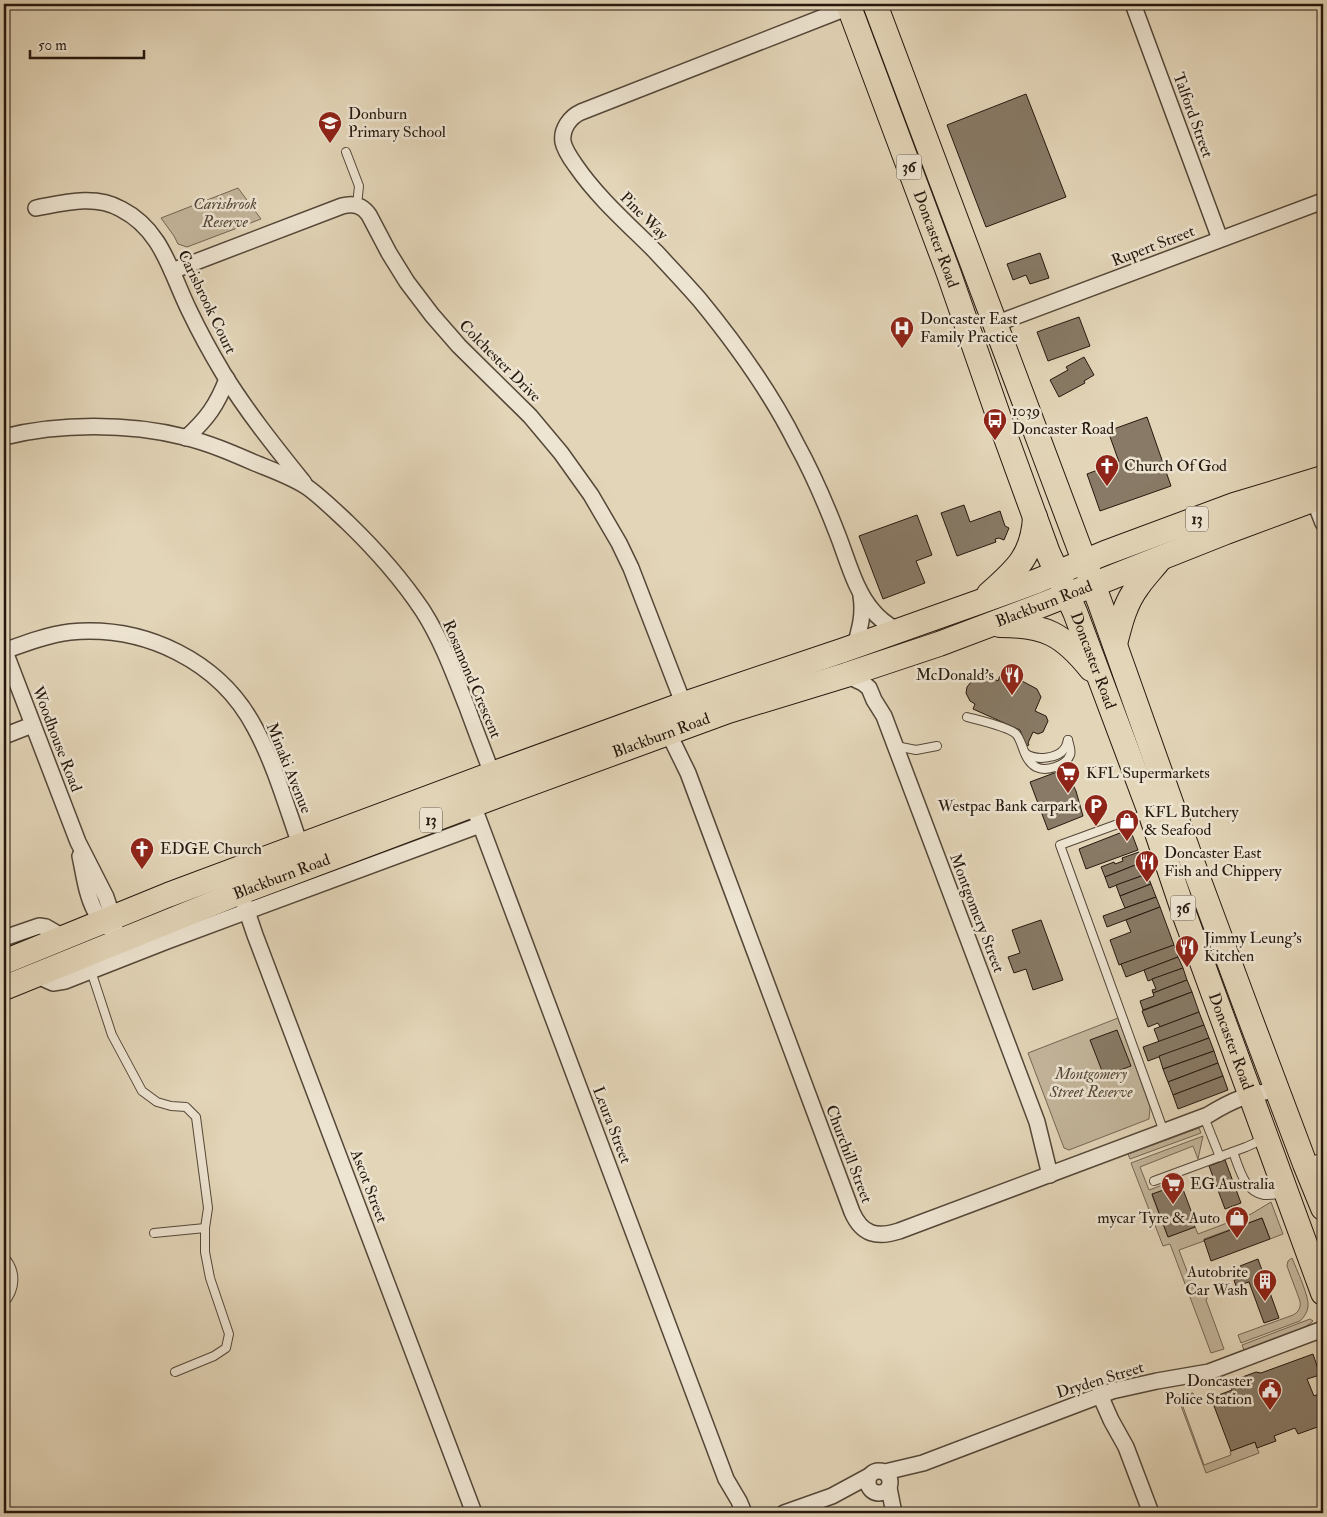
<svg xmlns="http://www.w3.org/2000/svg" width="1327" height="1517" font-family="'IM FELL Double Pica',serif">
	<style>
		.green { fill: #c3b59b; stroke: #746654 }
		.building { fill: #887a66; stroke: #25180e }
		.lines { fill: none; stroke-linecap: round; stroke-linejoin: round }
		.service-casing { stroke: #544738; stroke-width: 10 }
		.minor-casing { stroke: #544738; stroke-width: 18 }
		.primary-casing { stroke: #25180e; stroke-width: 26 }
		.service { stroke: #ede4d1; stroke-width: 8 }
		.minor { stroke: #ede4d1; stroke-width: 15 }
		.primary { stroke: #e3d5b8; stroke-width: 24 }
		.labels { text-anchor: middle; dominant-baseline: central; stroke-width: 5; stroke-linejoin: round; paint-order: stroke }
		.shield { fill: #ede4d1; stroke: #615548; stroke-width: 1 }
		.shield-label { font-size: 15px; font-weight: bold; fill: #25180e }
		.poi-label { font-size: 16px; fill: #25180e; stroke: #ede4d1; text-anchor: start }
		.street-label { font-size: 16px; fill: #25180e; stroke: #ede4d1 }
		.park-label { font-size: 16px; font-style: italic; fill: #544738; stroke: #ede4d1 }
	</style>
	<rect width="100%" height="100%" fill="#e3d5b8"/>
	<filter id="stains"><feTurbulence type="fractalNoise" baseFrequency=".004" numOctaves="4"/><feColorMatrix values="0 0 0 0 .2 0 0 0 0 .09 0 0 0 0 .02 0 0 0 .5 -.17"/></filter>
	<radialGradient id="worn" r=".72"><stop offset=".6" stop-color="#630" stop-opacity="0"/><stop offset="1" stop-color="#630" stop-opacity=".3"/></radialGradient>
	<g class="green">
		<polygon points="238,188 261,219 187,247 178,244 174,236 161,218"/>
		<polygon points="1118,1018 1150,1107 1149,1119 1069,1150 1064,1148 1028,1053"/>
		<polygon points="1199,1128 1201,1133 1130,1159 1128,1154"/>
		<polygon points="1203,1136 1198,1159 1193,1146 1140,1167 1149,1190 1179,1179 1181,1184 1152,1195 1168,1237 1195,1227 1198,1234 1251,1214 1271,1202 1283,1234 1270,1239 1262,1218 1204,1239 1204,1241 1179,1250 1196,1295 1208,1291 1209,1295 1206,1300 1224,1349 1211,1353 1170,1244 1163,1246 1131,1163"/>
		<path d="M 1292,1258 C 1296,1268 1310,1298 1308,1307 C 1307,1313 1304,1317 1300,1321 L 1241,1343 L 1238,1335 L 1293,1315 C 1299,1312 1301,1307 1300,1301 L 1287,1266 L 1288,1261 Z"/>
		<path d="M 1310,1319 L 1313,1321 C 1300,1334 1262,1344 1244,1350 L 1242,1345 Z"/>
		<polygon points="1193,1393 1195,1399 1182,1404 1204,1465 1231,1455 1230,1451 1231,1451 1255,1442 1259,1453 1206,1473 1177,1395"/>
	</g>
	<g class="building">
		<polygon points="1026,94 1066,197 986,227 947,125"/>
		<polygon points="1040,253 1049,278 1030,284 1026,275 1013,280 1007,264"/>
		<polygon points="1079,317 1090,346 1048,361 1037,332"/>
		<polygon points="1084,357 1094,375 1084,381 1085,383 1059,397 1050,380 1068,370 1066,367"/>
		<polygon points="1147,417 1171,486 1100,511 1087,474 1119,462 1108,431"/>
		<polygon points="964,505 970,522 1000,511 1005,526 1009,528 1004,540 999,538 995,539 996,542 957,556 941,513"/>
		<polygon points="917,515 932,555 916,561 925,583 883,599 859,536"/>
		<polygon points="1007,673 1037,689 1041,697 1035,711 1046,716 1048,721 1043,732 1038,734 1033,732 1028,743 1029,745 1026,746 1020,730 973,709 975,704 970,701 966,693 967,687 971,682 980,680 984,682 987,676 998,681 1000,676 1005,678"/>
		<polygon points="1065,769 1076,791 1083,816 1048,830 1030,782"/>
		<polygon points="1130,829 1138,850 1086,869 1079,849"/>
		<polygon points="1139,852 1143,862 1105,877 1101,867 1114,862 1115,864 1123,861 1122,858"/>
		<polygon points="1143,862 1147,874 1109,888 1105,877"/>
		<polygon points="1147,874 1151,884 1120,896 1116,885"/>
		<polygon points="1151,884 1156,897 1125,908 1120,896"/>
		<polygon points="1156,897 1160,907 1107,927 1103,916"/>
		<polygon points="1160,907 1174,945 1119,965 1110,940 1131,932 1126,920"/>
		<polygon points="1041,920 1063,980 1033,990 1026,969 1014,973 1008,957 1020,953 1012,930"/>
		<polygon points="1174,945 1178,957 1126,977 1121,964"/>
		<polygon points="1178,957 1183,968 1148,981 1144,970"/>
		<polygon points="1183,968 1187,980 1153,993 1152,990 1156,989 1152,979"/>
		<polygon points="1187,980 1192,992 1143,1010 1140,1001 1154,996 1153,993"/>
		<polygon points="1192,992 1199,1012 1160,1027 1158,1023 1148,1027 1142,1011"/>
		<polygon points="1199,1012 1204,1025 1159,1042 1154,1029"/>
		<polygon points="1204,1025 1209,1038 1148,1061 1143,1047"/>
		<polygon points="1117,1030 1131,1066 1104,1076 1090,1040"/>
		<polygon points="1209,1038 1214,1051 1163,1069 1159,1056"/>
		<polygon points="1214,1051 1218,1063 1168,1082 1163,1069"/>
		<polygon points="1218,1063 1223,1076 1173,1095 1168,1082"/>
		<polygon points="1223,1076 1228,1090 1178,1109 1173,1095"/>
		<polygon points="1225,1160 1241,1203 1225,1209 1209,1166"/>
		<polygon points="1181,1184 1193,1216 1191,1217 1195,1227 1168,1237 1152,1194"/>
		<polygon points="1262,1218 1270,1239 1211,1261 1204,1240"/>
		<polygon points="1258,1259 1279,1318 1264,1323 1249,1282 1236,1286 1234,1280 1244,1277 1240,1266"/>
		<polygon points="1313,1354 1320,1375 1307,1379 1314,1396 1323,1392 1323,1425 1298,1434 1295,1428 1274,1436 1276,1441 1257,1448 1255,1442 1231,1451 1211,1398 1232,1390 1229,1382 1256,1372 1261,1373"/>
	</g>
	<g class="lines">
		<g class="service-casing">
			<g id="service">
				<polyline points="346,152 359,186 357,205"/>
				<path d="M 967,717 C 978,720 1009,727 1016,734 C 1023,741 1023,760 1036,767 C 1046,772 1066,766 1070,755 C 1072,751 1069,745 1068,740"/>
				<polyline points="896,746 916,750 937,746"/>
				<path d="M 1025,753 C 1035,761 1058,759 1065,748 C 1067,745 1067,742 1068,740"/>
				<polyline points="1148,813 1060,845 1164,1132"/>
				<polyline points="91,971 112,1035 142,1091 157,1102 171,1106 186,1107 196,1117 208,1208 205,1228 205,1252 210,1278 229,1334 226,1348 214,1356 175,1372"/>
				<polyline points="1204,1117 1220,1157"/>
				<path d="M 1233,1152 C 1239,1167 1244,1192 1264,1195 C 1270,1195 1278,1194 1284,1194"/>
				<polyline points="1307,1163 1323,1157"/>
				<polyline points="1154,1181 1246,1147 1255,1143 1262,1136"/>
				<polyline points="154,1233 205,1228"/>
				<path d="M 4,1257 C 17,1271 16,1289 4,1303"/>
			</g>
		</g>
		<g class="minor-casing">
			<g id="minor">
				<polyline points="1133,4 1220,239"/>
				<path d="M 849,7 L 581,112 C 570,117 561,129 563,142 C 565,151 571,159 576,166 C 598,198 628,224 655,251 C 670,267 685,283 699,299 C 736,344 770,391 796,443 C 812,472 825,502 837,533 C 847,558 855,591 873,611 C 879,619 888,625 896,630"/>
				<path d="M 36,208 C 63,203 95,194 121,209 C 162,230 170,271 189,310 C 199,331 211,353 223,373 C 247,412 276,448 304,483"/>
				<path d="M 172,271 L 342,206 C 353,203 362,205 369,215 L 389,253 L 407,282 L 432,315 L 459,346 L 530,416 L 561,453 L 591,495 L 619,543 L 631,568 L 687,713"/>
				<polyline points="995,324 1323,201"/>
				<path d="M 4,437 C 59,423 129,423 184,437 C 209,443 232,453 255,463 C 272,470 292,477 307,487 C 321,497 334,510 347,522 C 375,549 401,578 423,611 C 442,641 454,674 467,707 C 476,732 486,757 495,782"/>
				<path d="M 186,438 C 207,419 217,405 227,379"/>
				<polyline points="1313,491 1314,500 1323,523"/>
				<path d="M 855,646 C 860,628 864,614 861,596"/>
				<polyline points="4,649 78,842 106,897 113,918 117,941"/>
				<path d="M 4,651 C 26,643 47,635 70,632 C 145,625 220,661 255,728 C 276,767 288,812 303,853"/>
				<polyline points="846,675 863,683 869,688 874,700 884,716 1037,1122 1050,1175"/>
				<path d="M 665,726 L 688,773 L 852,1212 C 862,1235 877,1238 899,1231 L 1208,1115 C 1234,1099 1248,1094 1277,1090"/>
				<polyline points="4,736 32,725"/>
				<polyline points="470,797 726,1479 739,1501 744,1513"/>
				<path d="M 80,856 C 84,874 86,894 95,911 C 98,916 103,922 107,927"/>
				<polyline points="238,885 255,935 474,1513"/>
				<polyline points="4,938 39,926 46,927 65,938"/>
				<polyline points="35,975 53,983 65,981 167,941 480,825"/>
				<polyline points="1100,1395 1111,1420 1126,1447 1151,1513"/>
				<circle cx="879" cy="1482" r="11"/>
				<polyline points="885,1472 923,1463 1112,1391 1157,1381 1209,1372 1323,1329"/>
				<polyline points="889,1488 894,1513"/>
				<polyline points="784,1513 832,1496 869,1476"/>
			</g>
		</g>
		<g class="primary-casing">
			<g id="primary">
				<path id="s1" d="M 848,4 L 949,274 L 1005,435 L 1048,553 L 1075,612 L 1150,812 L 1185,916 L 1323,1293"/>
				<polyline points="875,4 1100,603 1191,859 1250,1018 1305,1164 1323,1208"/>
				<path d="M 989,594 C 1016,570 1033,556 1035,517"/>
				<path d="M 1000,625 C 1045,625 1063,634 1091,669"/>
				<path d="M 1115,644 C 1120,624 1125,603 1138,586 C 1144,577 1153,568 1160,559"/>
				<polyline points="4,962 168,895 492,774 684,704 844,650 982,601 1037,581 1105,553 1234,505 1323,478"/>
				<path id="s2" d="M 4,988 L 241,892 L 499,795 L 728,711 L 846,675 L 939,644 L 1042,605 L 1226,532 L 1323,496"/>
			</g>
		</g>
		<use href="#service" class="service"/>
		<use href="#minor" class="minor"/>
		<use href="#primary" class="primary"/>
	</g>
	<defs>
		<g id="school-pin" transform="scale(1.25)"><path d="M0 17L-7.5 6A9.5 9.5 0 1 1 7.5 6Z" fill="#8f2418" stroke="#ede4d1"/><path d="M0-5L7-2L0 1L-7-2ZM-4 1L0 2.5L4 1V4Q0 6-4 4Z" fill="#fff"/></g>
		<g id="hospital-pin" transform="scale(1.25)"><path d="M0 17L-7.5 6A9.5 9.5 0 1 1 7.5 6Z" fill="#8f2418" stroke="#ede4d1"/><path d="M-5-5h3v3.5h4V-5h3V5h-3V1.5h-4V5h-3Z" fill="#fff"/></g>
		<g id="bus-pin" transform="scale(1.25)"><path d="M0 17L-7.5 6A9.5 9.5 0 1 1 7.5 6Z" fill="#8f2418" stroke="#ede4d1"/><path d="M-5-6H5V4H4V6H2V4H-2V6H-4V4H-5ZM-3.5-4V0h7V-4ZM-3.5 1.2v1.5H-2V1.2ZM2 1.2v1.5H3.5V1.2Z" fill="#fff"/></g>
		<g id="church-pin" transform="scale(1.25)"><path d="M0 17L-7.5 6A9.5 9.5 0 1 1 7.5 6Z" fill="#8f2418" stroke="#ede4d1"/><path d="M-1.2-6h2.4v3.5h3.3v2.4h-3.3V6h-2.4V-.1h-3.3v-2.4h3.3Z" fill="#fff"/></g>
		<g id="restaurant-pin" transform="scale(1.25)"><path d="M0 17L-7.5 6A9.5 9.5 0 1 1 7.5 6Z" fill="#8f2418" stroke="#ede4d1"/><path d="M-5-6h1v4h1v-4h1v4h1v-4h1v5L-1.5 .5V6h-2V.5L-5-1ZM5-6V6H3V1.5H1.5Q1.5-4 5-6Z" fill="#fff"/></g>
		<g id="supermarket-pin" transform="scale(1.25)"><path d="M0 17L-7.5 6A9.5 9.5 0 1 1 7.5 6Z" fill="#8f2418" stroke="#ede4d1"/><path d="M-6-5.5h2.5l.6 2H6L4.5 2H-2.5L-4.4-4H-6ZM-1.5 3.2a1.3 1.3 0 1 0 .1 0ZM3 3.2a1.3 1.3 0 1 0 .1 0Z" fill="#fff"/></g>
		<g id="parking-pin" transform="scale(1.25)"><path d="M0 17L-7.5 6A9.5 9.5 0 1 1 7.5 6Z" fill="#8f2418" stroke="#ede4d1"/><path d="M-3.5-5.5H1a3.5 3.5 0 0 1 0 7H-1V5.5H-3.5ZM-1-3.4V-.6H.8a1.4 1.4 0 0 0 0-2.8Z" fill="#fff"/></g>
		<g id="shop-pin" transform="scale(1.25)"><path d="M0 17L-7.5 6A9.5 9.5 0 1 1 7.5 6Z" fill="#8f2418" stroke="#ede4d1"/><path d="M-5-2.5h2.3a2.7 3.5 0 0 1 5.4 0H5L5.5 6h-11ZM-1.5-2.5h3a1.5 2.3 0 0 0-3 0Z" fill="#fff"/></g>
		<g id="building-pin" transform="scale(1.25)"><path d="M0 17L-7.5 6A9.5 9.5 0 1 1 7.5 6Z" fill="#8f2418" stroke="#ede4d1"/><path d="M-4-6H4V6H1V3H-1V6H-4ZM-2.5-4.3h1.7v1.8h-1.7ZM.8-4.3h1.7v1.8H.8ZM-2.5-1h1.7V.8h-1.7ZM.8-1h1.7V.8H.8Z" fill="#fff"/></g>
		<g id="civic-pin" transform="scale(1.25)"><path d="M0 17L-7.5 6A9.5 9.5 0 1 1 7.5 6Z" fill="#8f2418" stroke="#ede4d1"/><path d="M-.6-6.5H3V-4.5H.6V-3L4-1V1h2V6H-6V1h2V-1L-.6-3ZM-1.2 2.5V6h2.4V2.5Z" fill="#fff"/></g>
	</defs>
	<g fill-rule="evenodd">
		<use href="#school-pin" x="330" y="123"/>
		<use href="#hospital-pin" x="902" y="328"/>
		<use href="#bus-pin" x="995" y="420"/>
		<use href="#church-pin" x="1107" y="466"/>
		<use href="#restaurant-pin" x="1012" y="675"/>
		<use href="#supermarket-pin" x="1068" y="773"/>
		<use href="#parking-pin" x="1096" y="806"/>
		<use href="#shop-pin" x="1127" y="821"/>
		<use href="#church-pin" x="142" y="849"/>
		<use href="#restaurant-pin" x="1147" y="862"/>
		<use href="#restaurant-pin" x="1187" y="947"/>
		<use href="#supermarket-pin" x="1173" y="1184"/>
		<use href="#shop-pin" x="1237" y="1218"/>
		<use href="#building-pin" x="1265" y="1281"/>
		<use href="#civic-pin" x="1270" y="1390"/>
	</g>
	<g class="labels">
		<g class="shield">
			<rect x="896.5" y="154.5" width="25" height="25" rx="4"/>
			<rect x="1186" y="506.5" width="22" height="25" rx="4"/>
			<rect x="420" y="807.5" width="22" height="25" rx="4"/>
			<rect x="1170.5" y="895.5" width="25" height="25" rx="4"/>
		</g>
		<g class="shield-label">
			<text x="909" y="167">36</text>
			<text x="1197" y="519">13</text>
			<text x="431" y="820">13</text>
			<text x="1183" y="908">36</text>
		</g>
		<g class="poi-label">
			<text x="348" y="114">Donburn<tspan x="348" dy="18">Primary School</tspan></text>
			<text x="920" y="319">Doncaster East<tspan x="920" dy="18">Family Practice</tspan></text>
			<text x="1012" y="411">1039<tspan x="1012" dy="18">Doncaster Road</tspan></text>
			<text x="1124" y="466">Church Of God</text>
			<text x="994" y="675" text-anchor="end">McDonald's</text>
			<text x="1086" y="773">KFL Supermarkets</text>
			<text x="1078" y="806" text-anchor="end">Westpac Bank carpark</text>
			<text x="1144" y="812">KFL Butchery<tspan x="1144" dy="18">&amp; Seafood</tspan></text>
			<text x="160" y="849">EDGE Church</text>
			<text x="1164" y="853">Doncaster East<tspan x="1164" dy="18">Fish and Chippery</tspan></text>
			<text x="1204" y="938">Jimmy Leung's<tspan x="1204" dy="18">Kitchen</tspan></text>
			<text x="1190" y="1184">EG Australia</text>
			<text x="1220" y="1218" text-anchor="end">mycar Tyre &amp; Auto</text>
			<text x="1248" y="1272" text-anchor="end">Autobrite<tspan x="1248" dy="18">Car Wash</tspan></text>
			<text x="1252" y="1381" text-anchor="end">Doncaster<tspan x="1252" dy="18">Police Station</tspan></text>
		</g>
		<g class="street-label">
			<text transform="translate(1193 115) rotate(70)">Talford Street</text>
			<text transform="translate(644 216) rotate(45)">Pine Way</text>
			<text stroke="none"><textPath href="#s1" startOffset="251">Doncaster Road</textPath></text>
			<text transform="translate(1153 246) rotate(-21)">Rupert Street</text>
			<text transform="translate(207 302) rotate(64)">Carisbrook Court</text>
			<text transform="translate(500 361) rotate(45)">Colchester Drive</text>
			<text stroke="none"><textPath href="#s2" startOffset="1109">Blackburn Road</textPath></text>
			<text stroke="none"><textPath href="#s1" startOffset="701">Doncaster Road</textPath></text>
			<text transform="translate(472 679) rotate(67)">Rosamond Crescent</text>
			<text stroke="none"><textPath href="#s2" startOffset="704">Blackburn Road</textPath></text>
			<text transform="translate(57 739) rotate(69)">Woodhouse Road</text>
			<text transform="translate(289 768) rotate(68)">Minaki Avenue</text>
			<text stroke="none"><textPath href="#s2" startOffset="299">Blackburn Road</textPath></text>
			<text transform="translate(977 913) rotate(69)">Montgomery Street</text>
			<text stroke="none"><textPath href="#s1" startOffset="1106">Doncaster Road</textPath></text>
			<text transform="translate(612 1125) rotate(69)">Leura Street</text>
			<text transform="translate(849 1154) rotate(69)">Churchill Street</text>
			<text transform="translate(369 1186) rotate(69)">Ascot Street</text>
			<text transform="translate(1100 1380) rotate(-17)">Dryden Street</text>
		</g>
		<g class="park-label">
			<text x="225" y="204">Carisbrook<tspan x="225" dy="18">Reserve</tspan></text>
			<text x="1091" y="1074">Montgomery<tspan x="1091" dy="18">Street Reserve</tspan></text>
		</g>
	</g>
	<rect width="1327" height="1517" fill="none" stroke="#e3d5b8" stroke-width="20"/>
	<rect x="5" y="5" width="1317" height="1507" fill="none" stroke="#25180e" stroke-width="2.5"/>
	<rect x="10" y="10" width="1307" height="1497" fill="none" stroke="#25180e"/>
	<path d="M30 50v8h114v-8" fill="none" stroke="#25180e" stroke-width="2.5"/>
	<text x="38" y="50" font-size="15" fill="#25180e" stroke="#ede4d1" stroke-width="4" paint-order="stroke">50 m</text>
	<rect width="100%" height="100%" filter="url(#stains)"/>
	<rect width="100%" height="100%" fill="url(#worn)"/>
</svg>
